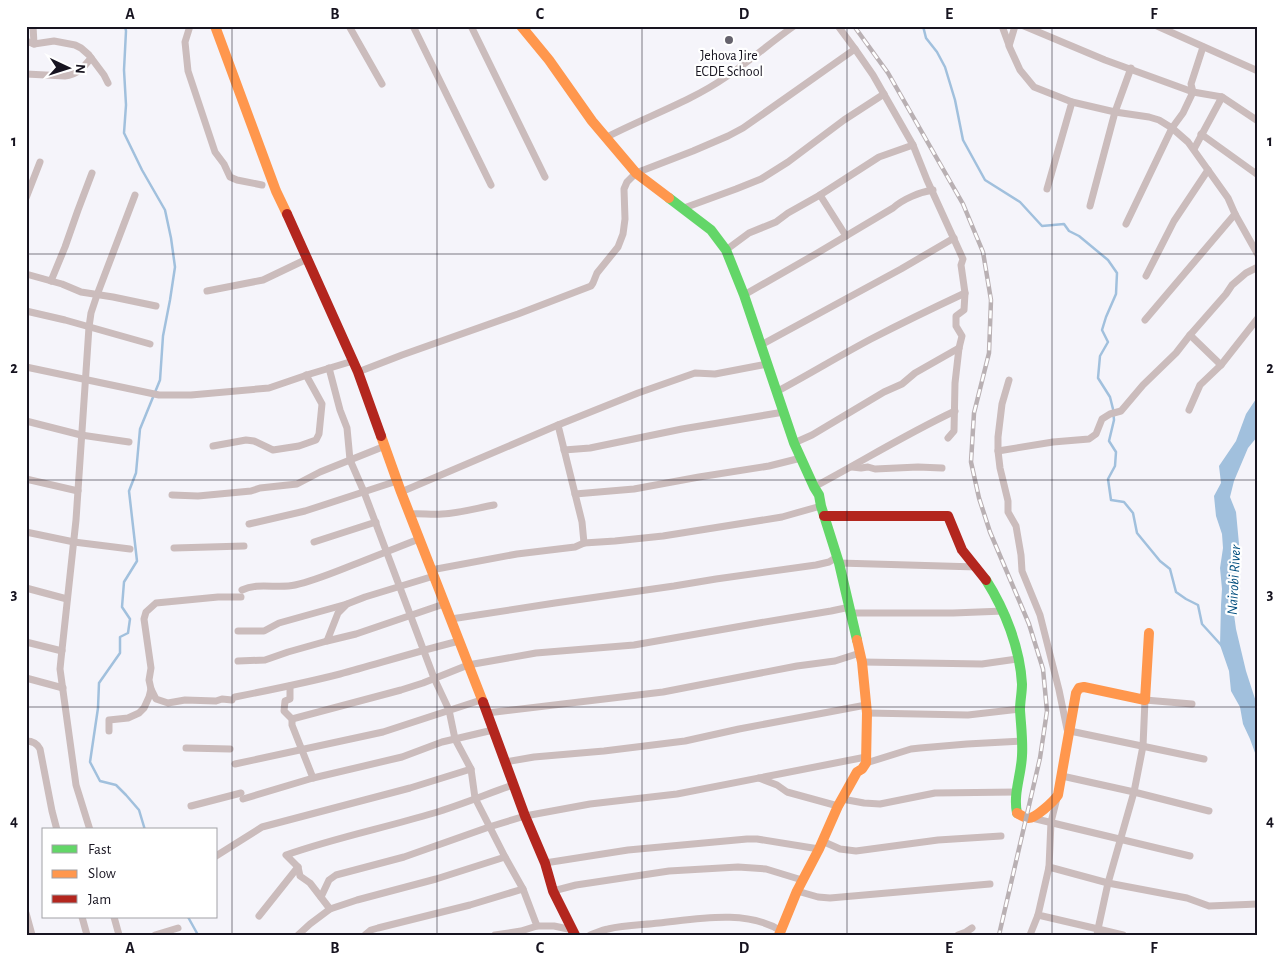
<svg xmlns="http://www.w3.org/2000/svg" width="1284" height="961" font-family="'Alegreya Sans',sans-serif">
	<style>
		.water { fill: #a1c0dd }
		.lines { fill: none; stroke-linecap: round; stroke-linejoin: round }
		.stream { stroke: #a1c0dd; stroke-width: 2.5 }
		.street { stroke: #cbbcbc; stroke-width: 7 }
		.fast { stroke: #63d668; stroke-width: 10 }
		.slow { stroke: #ff974d; stroke-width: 10 }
		.jam { stroke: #b3261e; stroke-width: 10 }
		.rail-casing { stroke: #b9b0b3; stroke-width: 4.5 }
		.rail { stroke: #fff; stroke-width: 2.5; stroke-dasharray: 8; stroke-linecap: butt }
		.grid { fill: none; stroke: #171420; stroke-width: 1; stroke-opacity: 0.55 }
		.poi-dot { fill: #65626c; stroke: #fff; stroke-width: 2 }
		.labels { text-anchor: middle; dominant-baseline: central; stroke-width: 4.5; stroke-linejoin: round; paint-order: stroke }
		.poi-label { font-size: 14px; fill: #171420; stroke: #fff }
		.water-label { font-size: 15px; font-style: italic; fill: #004e7e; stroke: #fff }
		.neatline { fill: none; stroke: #171420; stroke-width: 2 }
		.grid-label { font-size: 16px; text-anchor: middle; font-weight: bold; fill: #171420 }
	</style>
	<rect width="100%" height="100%" fill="#f5f4fa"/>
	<polygon class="water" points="1258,396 1257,437 1248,448 1234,481 1230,497 1236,512 1239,544 1238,567 1233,607 1236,629 1246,671 1258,708 1258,761 1250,739 1243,724 1240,707 1231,691 1229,671 1220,645 1221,605 1222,589 1220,568 1223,548 1222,534 1216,516 1214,496 1221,483 1219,466 1236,441 1246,414"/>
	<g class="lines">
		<g class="stream">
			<polyline points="125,26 126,31 124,70 126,105 124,133 142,170 165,210 171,238 175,267 170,300 163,336 160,380 140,429 136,473 129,491 137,561 124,582 122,607 130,619 128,633 120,637 120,653 99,683 98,708 90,762 100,781 116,785 126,795 139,810 145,830"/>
			<polyline points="923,26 926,38 937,52 945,67 955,100 963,140 985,180 1020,202 1042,226 1064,224 1069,231 1079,236 1108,260 1117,273 1116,294 1106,317 1102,330 1108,342 1100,356 1098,378 1110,397 1113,409 1114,420 1109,441 1116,452 1115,466 1108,479 1111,500 1124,502 1133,513 1137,533 1160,561 1170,569 1176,592 1186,599 1198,605 1202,624 1222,646"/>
			<polyline points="188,917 198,935"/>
		</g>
		<g class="street">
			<polyline points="33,26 34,44"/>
			<polyline points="190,26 185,42 188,71 215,152 224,164 230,177 237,180 262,185"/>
			<polyline points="349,26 382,84"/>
			<polyline points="413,26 491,185"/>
			<polyline points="471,26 545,177"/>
			<polyline points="838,26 855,49 873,75 913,145 927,180 963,259 961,265 965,293 964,310 956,316 956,326 962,336 959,348 955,383 954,431 948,438"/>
			<polyline points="1002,26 1009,45"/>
			<polyline points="1015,26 1009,46 1020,70 1034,87 1072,102 1115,112 1149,117 1159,120 1172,128 1188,142 1228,198 1235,214 1258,255"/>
			<polyline points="1024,26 1105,60 1193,92 1222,97 1258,121"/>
			<polyline points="1157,26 1258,71"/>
			<polyline points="26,41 34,44 54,41 75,45 81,48 89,55 104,75 108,83"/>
			<path d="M 26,74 L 65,76 C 77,75 84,67 91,58"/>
			<polyline points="1201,134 1258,175"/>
			<path d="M 605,138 C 645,117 690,102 726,77 C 750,61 771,42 794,26"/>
			<polyline points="1194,149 1222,97"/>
			<polyline points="1047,189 1072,102"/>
			<polyline points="820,195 846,236"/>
			<polyline points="26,198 40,162"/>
			<polyline points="1090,206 1115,112 1131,68"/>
			<polyline points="684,208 736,189 761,179 788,162 844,120 884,94"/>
			<polyline points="1126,224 1172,128 1183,113 1193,92 1191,84 1203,47"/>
			<polyline points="726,250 749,233 776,222 788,213 820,195 879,157 913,145"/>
			<polyline points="26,274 62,284 81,292 113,297 156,306"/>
			<polyline points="1146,276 1174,221 1208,170"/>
			<polyline points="51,281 65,247 78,210 92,173"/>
			<polyline points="207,291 263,280 307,259"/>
			<path d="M 744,295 L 814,255 L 893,208 C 903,199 920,192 933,190"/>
			<polyline points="26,311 65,320 150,344"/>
			<polyline points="1145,320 1235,214"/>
			<polyline points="1190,335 1221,365"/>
			<polyline points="761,345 901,269 954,238"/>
			<polyline points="26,367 159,395 191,395 269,388 310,374 353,361"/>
			<polyline points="329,368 340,410 347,428 350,460 364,492 434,678 449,710 455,739 471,769"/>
			<polyline points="358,372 402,355 518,314 591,286 593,283 597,273 618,247 623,234 625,219 624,189 627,182 636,173 693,151 728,136 743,128 855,49"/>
			<polyline points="1009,380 1002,404 998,437 998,451 1000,468 1008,501 1008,512 1016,526 1021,555 1022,571 1040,615 1059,690 1067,729"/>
			<path d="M 776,392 C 808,375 839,356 871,339 C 902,323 933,308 965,293"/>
			<polyline points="1189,410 1200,385 1221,365 1258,318"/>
			<polyline points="26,421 81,435 129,442"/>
			<polyline points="794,443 812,435 884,392 902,384 915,373 959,348"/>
			<polyline points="213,446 246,440 254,441 273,450 299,446 316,440 319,434 322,404 306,375"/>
			<polyline points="564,450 590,448 682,429 784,412"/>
			<polyline points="998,451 1053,442 1089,439 1096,434 1102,419 1110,414 1121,411 1143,385 1176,353 1190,335 1226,294 1232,285 1246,273 1258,267"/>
			<polyline points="852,467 861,468 868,467 875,469 918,467 942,468"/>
			<polyline points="26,479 78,491"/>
			<path d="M 814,487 C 861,462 906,434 955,411"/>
			<polyline points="401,492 558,425"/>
			<polyline points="575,494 634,489 699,477 769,466 801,458"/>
			<polyline points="172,495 198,496 251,491 260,488 297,484 320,472 385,446"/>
			<path d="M 410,514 C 421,513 431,515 442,514 C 460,513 477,508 494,505"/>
			<polyline points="249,524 305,511 397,481"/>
			<polyline points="26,532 74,542 130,549"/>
			<polyline points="314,542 376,522"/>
			<polyline points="584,543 582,522 558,425 638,393 695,373 715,374 767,364"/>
			<polyline points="174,548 244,546"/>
			<polyline points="839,563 977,567"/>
			<polyline points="431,570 517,554 575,547 584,543 615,541 663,536 782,517 821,506"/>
			<polyline points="26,588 67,599"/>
			<path d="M 242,590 C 258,582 278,589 295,585 C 317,580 337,571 358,563 C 378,555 399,547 419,539"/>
			<polyline points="851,613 953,613 1004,611"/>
			<polyline points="451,619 555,603 674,586 716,579 816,565 829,562 837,557"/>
			<polyline points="238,631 264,631 279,623 347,604"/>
			<polyline points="327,641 356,634 444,604"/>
			<polyline points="26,642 62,651"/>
			<polyline points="238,661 265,660 288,652 327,641 338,613 347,604 365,597 434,576"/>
			<polyline points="862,662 982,664 1017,659"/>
			<polyline points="26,678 63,688"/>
			<polyline points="290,686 290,699 285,701 284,711 292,719 292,725 313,778"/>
			<polyline points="151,689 156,699 168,703 185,700 216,701 222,699 232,700"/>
			<path d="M 235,697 C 270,690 305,683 340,674 C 380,663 419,651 459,641"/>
			<polyline points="487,713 663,692 797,666 835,661 860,653"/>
			<polyline points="867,713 968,715 1020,709"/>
			<polyline points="292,719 401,690 423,683 468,665 536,653 634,645 759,623 831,611 850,607"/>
			<polyline points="109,731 109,720 128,718 139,713 144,708 149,697 151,689 149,680 151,668 144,619 146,612 156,603 218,597 241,597"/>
			<polyline points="1070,731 1204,759"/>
			<path d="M 26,741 C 32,741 37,743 40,749 L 52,811 L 57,830"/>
			<polyline points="186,748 230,749"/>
			<polyline points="505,762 534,757 604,751 685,741 739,729 866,705"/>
			<polyline points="866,763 911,749 920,748 967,744 1022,741"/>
			<polyline points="235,764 383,732 481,700"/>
			<polyline points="1062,776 1134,792 1209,811"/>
			<polyline points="759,778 777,785 787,792 838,806"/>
			<polyline points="1057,798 1051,822 1049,867 1038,915 1098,929 1108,883 1134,792 1143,746 1145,700 1192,704"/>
			<polyline points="243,799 313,778 402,757 442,742 493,730"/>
			<polyline points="842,799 864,803 880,804 935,793 1016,792"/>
			<polyline points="191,806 241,793"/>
			<polyline points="1032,818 1190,856"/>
			<polyline points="90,830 76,785 60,669 61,659 76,520 89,327 91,313 97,295 135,195"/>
			<polyline points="822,841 840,849 856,851 938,840 1001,836"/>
			<polyline points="216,856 262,827 410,788 471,769 475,798 505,857 523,889 537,926 521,931 495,935"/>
			<polyline points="545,863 628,850 747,839 757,839 819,849"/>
			<polyline points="1049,867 1108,883 1187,898 1209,906 1258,904"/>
			<polyline points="553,891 576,885 669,871 738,867 766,869 802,880"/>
			<polyline points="797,891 818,897 830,898 990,884"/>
			<polyline points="321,897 329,880 336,875 404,857 489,827 525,816 590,804 677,794 866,757"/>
			<polyline points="330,909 357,900 436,879 505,857"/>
			<polyline points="26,913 32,935"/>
			<polyline points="259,916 298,867"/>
			<polyline points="82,917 87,935"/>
			<polyline points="114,917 119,935"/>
			<polyline points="537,926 554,926 573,930"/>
			<polyline points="155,935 178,928"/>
			<path d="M 298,935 L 310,924 L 330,909 L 310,883 L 300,876 L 298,867 L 286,855 C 334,838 384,828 434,813 C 460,805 487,794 513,785"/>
			<polyline points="365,935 371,930 378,928 470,905 523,889"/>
			<path d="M 590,935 C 596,933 602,930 608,929 C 625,925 642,925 659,923 C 697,919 747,909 781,931"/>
			<polyline points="958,935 966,932 972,928"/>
			<polyline points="1030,935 1038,915"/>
			<polyline points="1097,935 1098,929 1123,935"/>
		</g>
		<g class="fast">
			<polyline points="669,198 711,230 726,250 744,295 794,443 814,487 819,495 821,506 839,563 857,640"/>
			<path d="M 986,580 C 1005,610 1020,648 1022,684 C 1022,693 1020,701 1020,710 C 1021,726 1023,741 1022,756 C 1021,776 1013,794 1017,813"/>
		</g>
		<g class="slow">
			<polyline points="215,26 276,191 287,214"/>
			<polyline points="521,26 549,60 592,121 636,173 669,198"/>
			<polyline points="381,436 401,492 483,702"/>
			<path d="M 1017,813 C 1020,815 1025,818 1028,818 C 1035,819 1054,801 1058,795 L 1076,693 L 1079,688 L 1084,687 L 1145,700 L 1149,633"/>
			<polyline points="779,935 797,891 819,849 838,806 857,772 862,769 866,763 867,713 862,662 857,640"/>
		</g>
		<g class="jam">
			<polyline points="287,214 358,372 381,436"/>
			<polyline points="824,516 948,516 962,550 986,580"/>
			<polyline points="483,702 525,816 545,863 553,891 575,935"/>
		</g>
		<g class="rail-casing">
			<polyline id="rail" points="854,26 888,73 963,204 983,252 991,300 989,353 974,413 971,462 979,498 990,532 1029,624 1043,669 1047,711 1040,758 999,935"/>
		</g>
		<use href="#rail" class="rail"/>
	</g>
	<path class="grid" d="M 232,26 L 232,935M 437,26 L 437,935M 642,26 L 642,935M 847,26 L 847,935M 1052,26 L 1052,935M 26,254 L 1258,254M 26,480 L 1258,480M 26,707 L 1258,707"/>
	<circle class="poi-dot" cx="729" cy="40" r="5"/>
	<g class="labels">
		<g class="poi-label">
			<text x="729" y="56">Jehova Jire<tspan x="729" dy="16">ECDE School</tspan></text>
		</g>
		<g class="water-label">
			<text transform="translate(1234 580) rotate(-87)">Nairobi River</text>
		</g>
	</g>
	<rect width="1284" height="961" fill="none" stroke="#ffffff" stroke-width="55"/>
	<rect x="42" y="828" width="175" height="90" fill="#ffffff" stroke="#a2a1a6"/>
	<rect x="52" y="845" width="25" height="8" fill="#63d668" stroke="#a2a1a6"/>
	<text x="88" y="854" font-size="15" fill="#171420">Fast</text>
	<rect x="52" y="870" width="25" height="8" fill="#ff974d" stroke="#a2a1a6"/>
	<text x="88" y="878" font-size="15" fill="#171420">Slow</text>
	<rect x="52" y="895" width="25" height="8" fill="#b3261e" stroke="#a2a1a6"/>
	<text x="88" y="904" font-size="15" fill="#171420">Jam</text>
	<g transform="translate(68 68) rotate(94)" stroke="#ffffff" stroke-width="4" paint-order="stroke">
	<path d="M0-4L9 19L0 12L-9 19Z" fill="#171420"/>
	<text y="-8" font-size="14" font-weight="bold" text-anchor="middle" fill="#171420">N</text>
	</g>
	<rect x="28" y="28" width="1228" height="906" class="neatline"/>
	<g class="grid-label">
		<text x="130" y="19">A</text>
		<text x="335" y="19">B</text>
		<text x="540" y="19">C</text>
		<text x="744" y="19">D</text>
		<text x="949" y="19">E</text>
		<text x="1154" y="19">F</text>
		<text x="14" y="146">1</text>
		<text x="1270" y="146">1</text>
		<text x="14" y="373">2</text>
		<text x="1270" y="373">2</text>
		<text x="14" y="599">3</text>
		<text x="1270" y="599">3</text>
		<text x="14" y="826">4</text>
		<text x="1270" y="826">4</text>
		<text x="130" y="953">A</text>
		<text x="335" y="953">B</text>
		<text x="540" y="953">C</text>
		<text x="744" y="953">D</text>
		<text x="949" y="953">E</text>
		<text x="1154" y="953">F</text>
	</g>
</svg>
